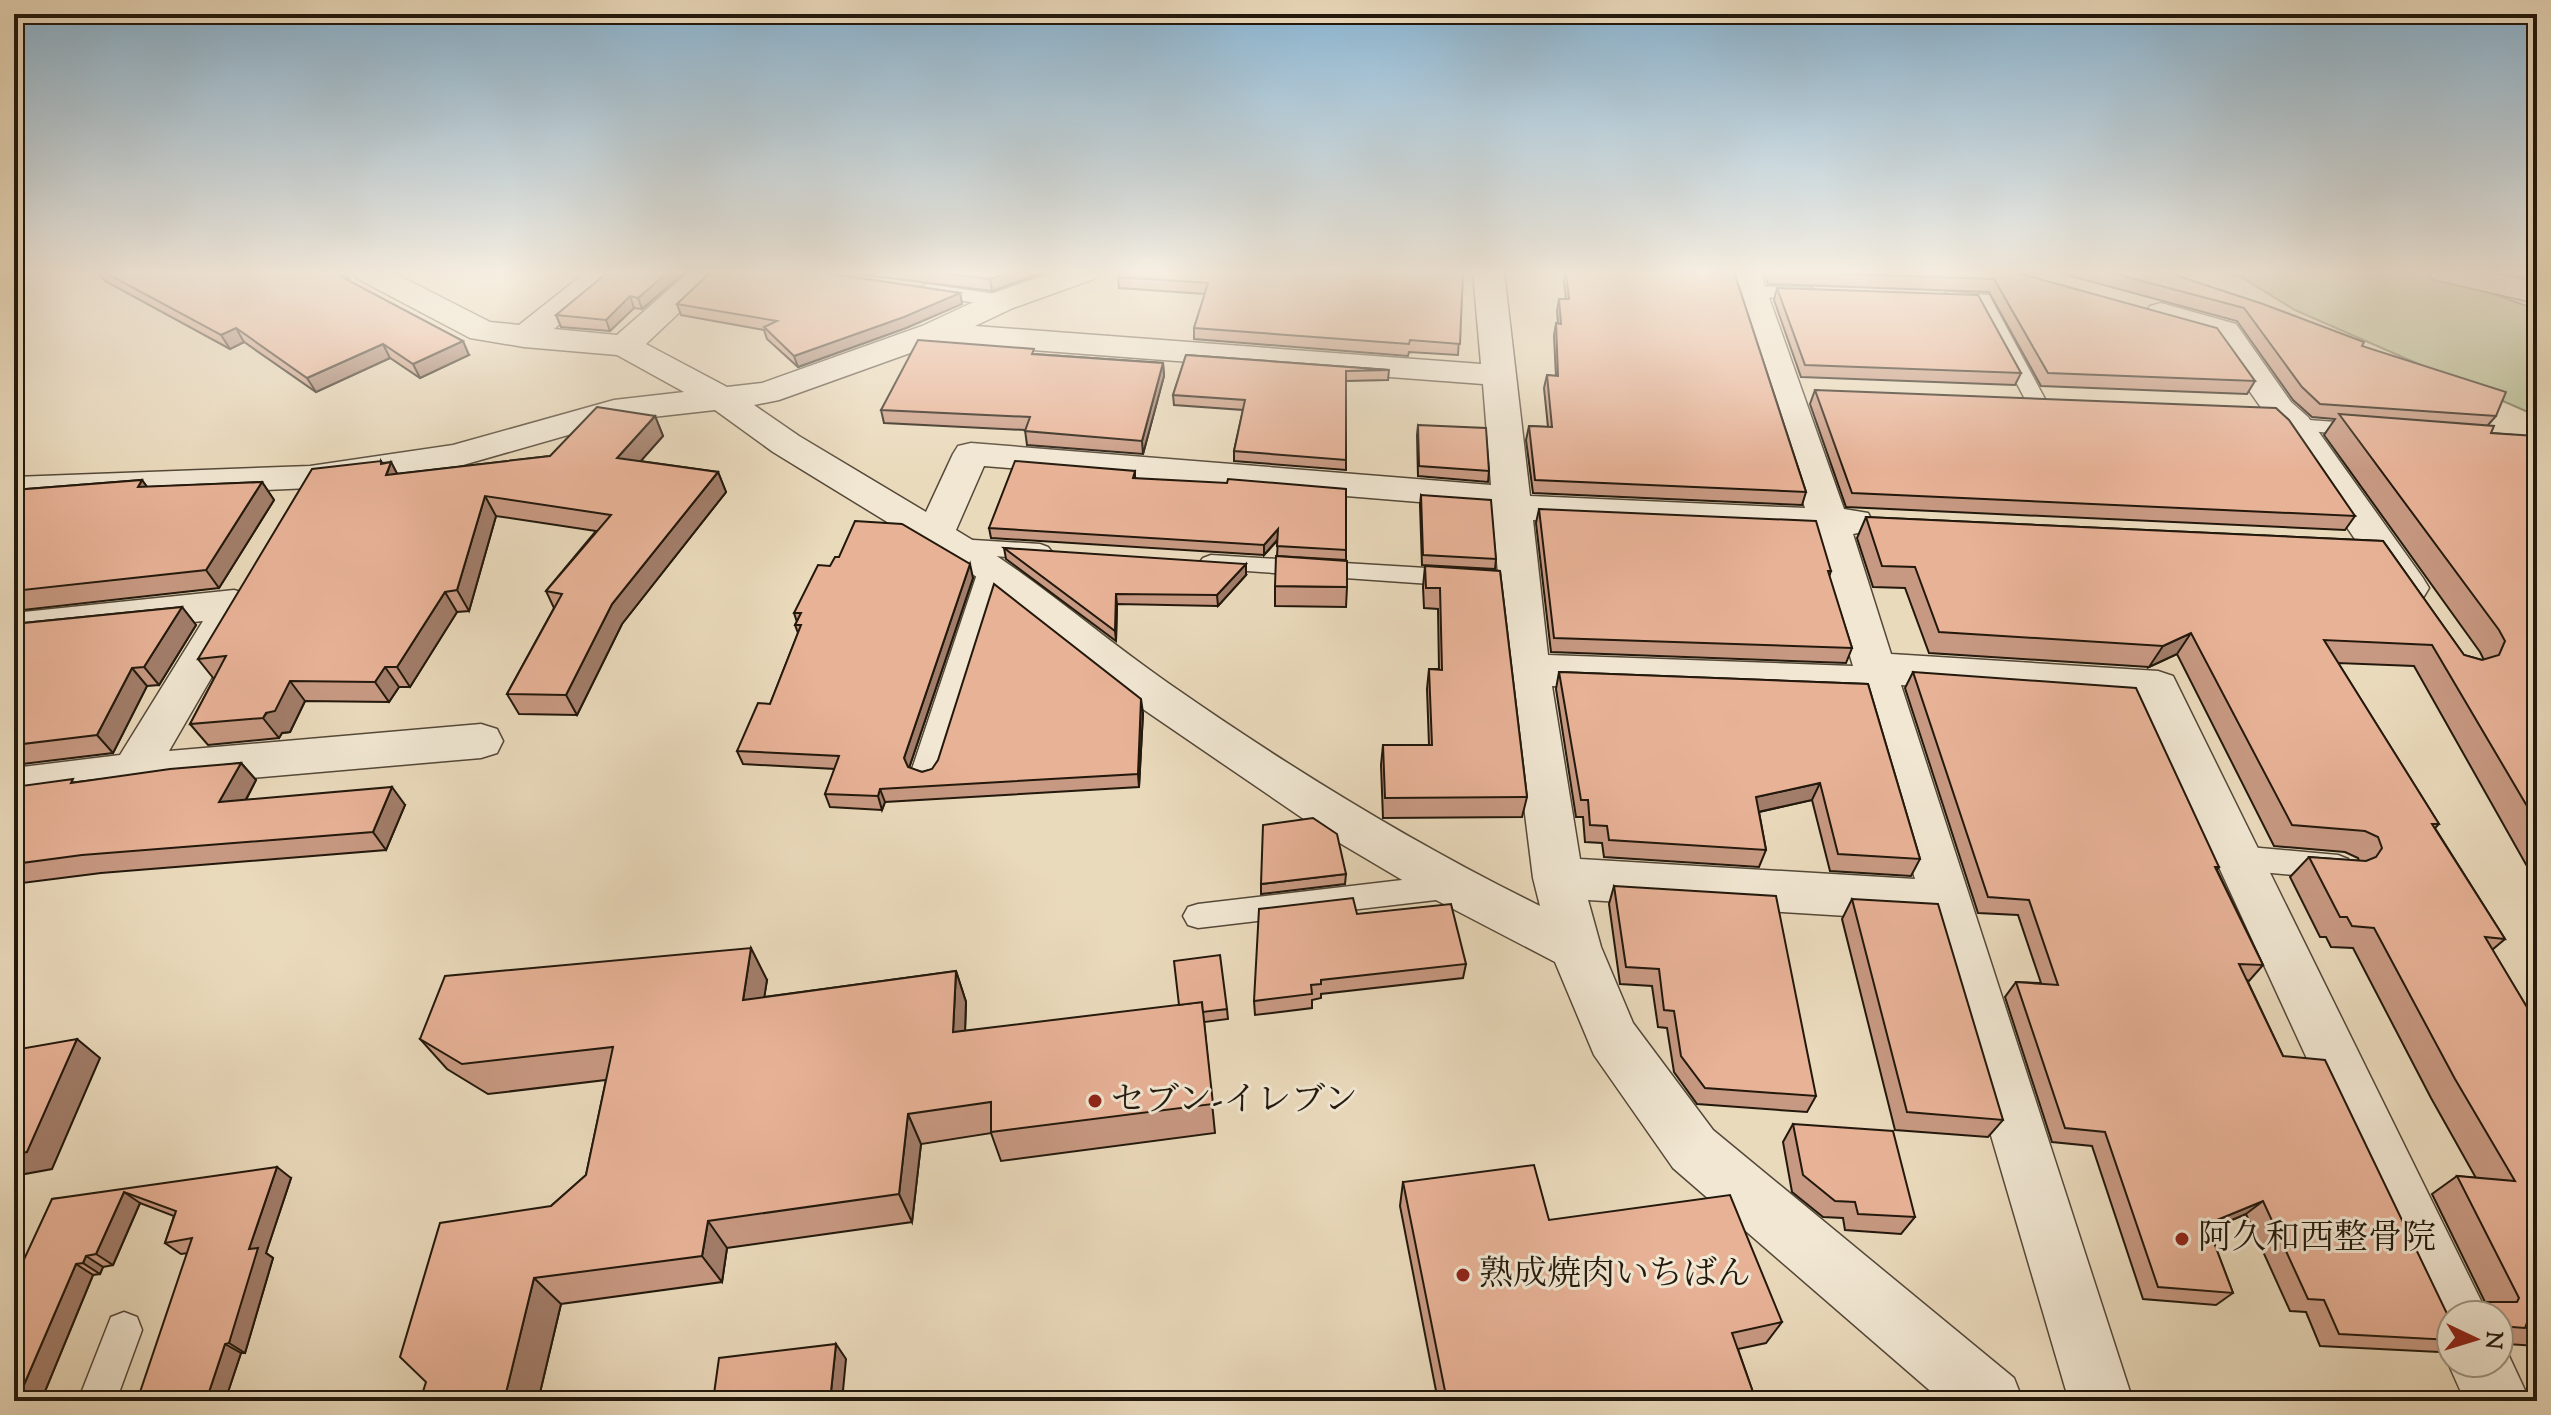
<svg xmlns="http://www.w3.org/2000/svg" width="2551" height="1415" font-family="'Sorts Mill Goudy','Noto Serif JP',serif">
	<style>
		.green { fill: #b5c092; stroke: #6c6c4f; stroke-width: 2 }
		.lines { fill: none; stroke-linecap: round; stroke-linejoin: round }
		.service-casing { stroke: #544838; stroke-width: 3 }
		.minor-casing { stroke: #544838; stroke-width: 3 }
		.service { fill: #f1e7d3; fill-rule: evenodd }
		.minor { fill: #f1e7d3; fill-rule: evenodd }
		.wall { fill: #c89982; stroke: #22180c; stroke-width: 2 }
		.shaded-wall { fill: #a27d6a; stroke: #22180c; stroke-width: 2 }
		.building { fill: #e8b297; stroke: #22180c; stroke-width: 2 }
		.poi-dot { fill: #8f2418; stroke: #f1e7d3; stroke-width: 3 }
		.labels { text-anchor: middle; dominant-baseline: central; stroke-width: 6; stroke-linejoin: round; paint-order: stroke }
		.near-poi-label { font-size: 34px; fill: #22180c; stroke: #f1e7d3; text-anchor: start }
	</style>
	<rect width="100%" height="100%" fill="#eadabc"/>
	<filter id="stains"><feTurbulence type="fractalNoise" baseFrequency=".0025" numOctaves="4"/><feColorMatrix values="0 0 0 0 .2 0 0 0 0 .09 0 0 0 0 .02 0 0 0 .5 -.17"/></filter>
	<radialGradient id="worn" r=".72"><stop offset=".6" stop-color="#630" stop-opacity="0"/><stop offset="1" stop-color="#630" stop-opacity=".3"/></radialGradient>
	<polygon class="green" points="2214,272 2436,272 2537,310 2537,416 2295,310 2241,277"/>
	<g class="lines">
		<g class="service-casing">
			<g id="service">
				<polygon points="926,284 1002,295 1011,301 1002,307 919,294 917,290"/>
				<polygon points="1752,286 1812,288 1821,294 1812,300 1745,296 1743,292"/>
				<polygon points="1947,292 1989,295 2045,399 2042,403 2035,405 2025,399 1975,304 1940,302 1938,298"/>
				<polygon points="2295,419 2363,424 2374,430 2363,436 2288,429 2284,425 2288,421"/>
				<polygon points="957,539 1040,544 1048,547 1052,552 1048,557 1040,560 949,552 945,547 949,542"/>
				<polygon points="1211,555 1459,570 1467,572 1471,578 1467,584 1459,586 1203,568 1199,563 1203,558"/>
				<polygon points="991,560 999,562 1003,568 939,772 935,779 925,782 915,779 911,772 979,568 983,562"/>
				<polygon points="2238,846 2338,855 2348,859 2352,867 2348,875 2338,879 2238,870 2228,866 2224,858 2228,850"/>
				<polygon points="1453,874 1463,878 1468,886 1463,894 1453,898 1198,928 1188,925 1183,916 1188,907 1198,904"/>
				<polygon points="124,1312 137,1317 142,1330 116,1401 78,1401 111,1317"/>
			</g>
		</g>
		<g class="minor-casing">
			<g id="minor">
				<path d="M 353,272 L 392,272 L 490,322 L 519,325 L 586,272 L 620,272 L 554,329 L 617,335 L 689,272 L 722,272 L 646,344 L 727,387 L 762,383 L 922,326 L 991,294 L 1054,272 L 1099,272 L 1094,279 L 1013,308 L 975,326 L 1481,364 L 1473,272 L 1504,272 L 1530,496 L 1805,508 L 1729,272 L 1760,272 L 1844,509 L 1868,513 L 1873,522 L 1868,531 L 1853,534 L 1891,654 L 2158,671 L 2173,676 L 2488,1315 L 2451,1315 L 2451,1344 L 2435,1337 L 2143,702 L 1901,685 L 2133,1401 L 2069,1401 L 1928,921 L 1588,900 L 1601,947 L 1633,1023 L 1713,1130 L 2014,1378 L 2023,1401 L 1942,1401 L 1673,1168 L 1594,1055 L 1555,962 L 1436,900 L 1333,839 L 1137,705 L 977,577 L 773,452 L 715,410 L 617,421 L 456,467 L 310,488 L 14,501 L 14,477 L 310,466 L 453,445 L 614,400 L 684,392 L 617,355 L 524,347 L 470,338 L 358,279 ZM 938,343 L 1483,384 L 1491,485 L 971,443 L 958,446 L 953,454 L 926,512 L 799,436 L 754,405 L 779,400 ZM 984,466 L 1492,508 L 1507,670 L 1533,878 L 1540,906 C 1410,842 1287,766 1168,683 C 1096,633 1032,575 956,530 ZM 1533,520 L 1813,532 L 1853,666 L 1548,655 ZM 1552,686 L 1862,698 L 1915,879 L 1580,859 Z"/>
				<polygon points="2428,272 2484,272 2537,283 2537,303 2433,279"/>
				<polygon points="2161,303 2236,324 2291,402 2308,417 2423,578 2429,588 2423,598 2409,602 2395,598 2282,432 2267,416 2212,338 2150,320 2145,313 2150,306"/>
				<polygon points="234,590 248,594 254,604 169,751 481,724 497,729 503,741 497,753 481,758 134,788 14,804 14,768 120,755 203,621 14,641 14,613"/>
				<polygon points="2499,1339 2502,1341 2530,1401 2465,1401 2448,1363 2451,1356 2451,1363 2499,1363"/>
			</g>
		</g>
		<use href="#service" class="service"/>
		<use href="#minor" class="minor"/>
	</g>
	<g class="wall">
		<polygon points="98,272 343,272 350,281 469,355 420,378 390,358 316,392 244,342 230,349 105,281"/>
		<polygon points="685,272 642,309 634,308 610,331 561,327 556,315"/>
		<polygon points="711,272 827,272 826,273 960,293 962,304 906,328 798,367 767,339 764,330 681,315 677,304"/>
		<polygon points="842,272 1045,272 992,291"/>
		<polygon points="1463,272 1458,355 1409,352 1408,356 1194,339 1194,328 1205,294 1119,288 1118,277"/>
		<polygon points="1565,272 1734,272 1806,492 1802,505 1533,493 1526,440 1529,426 1548,427 1544,388 1547,375 1556,376 1554,336 1556,323 1558,323 1557,311 1559,299 1566,299 1564,281"/>
		<polygon points="1764,272 2014,272 2255,381 2247,394 2041,386 1989,292 1768,284"/>
		<polygon points="2056,272 2166,272 2362,346 2496,416 2488,425 2491,433 2537,437 2537,884 2414,666 2338,663 2439,824 2435,828 2505,939 2492,950 2537,1024 2537,1346 2507,1344 2503,1340 2499,1342 2499,1315 2459,1315 2482,1302 2485,1302 2432,1194 2457,1176 2476,1178 2431,1098 2353,948 2331,947 2326,937 2320,937 2290,877 2309,857 2359,861 2358,858 2345,852 2274,846 2177,654 2149,667 1929,653 1905,588 1873,587 1857,538 1866,517 2383,541 2464,655 2482,660 2484,660 2480,652 2324,435 2335,419 2312,417 2293,400 2237,321"/>
		<polygon points="2495,272 2537,272 2537,280"/>
		<polygon points="1777,288 2021,373 2015,385 1801,377 1774,300"/>
		<polygon points="1034,354 1163,363 1164,376 1143,454 1027,445 1025,430 884,423 881,410"/>
		<polygon points="1186,355 1389,370 1388,380 1346,381 1346,470 1234,461 1234,451 1243,410 1174,405 1173,395"/>
		<polygon points="1815,390 2355,516 2345,530 1846,507 1810,404"/>
		<polygon points="655,416 663,436 640,461 718,472 726,492 622,624 577,715 519,714 507,694 554,608 546,591 596,531 496,516 469,611 457,612 410,687 399,687 389,702 305,701 290,732 282,733 279,738 208,745 190,724 214,679 198,659 383,463 391,462 397,474 550,456"/>
		<polygon points="1418,425 1489,471 1488,482 1418,476 1417,435"/>
		<polygon points="1135,471 1135,478 1346,550 1346,560 1277,556 1278,540 1264,555 991,538 989,528"/>
		<polygon points="142,480 147,487 262,482 274,500 219,588 14,611 14,490"/>
		<polygon points="1421,495 1496,559 1495,569 1422,565 1420,505"/>
		<polygon points="1539,509 1831,571 1829,577 1852,648 1846,663 1551,652 1536,523"/>
		<polygon points="1004,548 1246,575 1218,606 1117,604 1116,641 1006,559"/>
		<polygon points="1425,566 1500,571 1527,797 1522,817 1383,818 1381,765 1383,745 1429,745 1427,689 1429,669 1439,669 1438,609 1424,608 1423,587"/>
		<polygon points="973,578 909,768 922,772 1143,713 1139,787 885,802 882,810 830,807 825,794 835,769 743,764 737,751 770,704 798,633 795,625 797,622 794,613"/>
		<polygon points="1275,586 1347,587 1346,607 1275,606"/>
		<polygon points="182,607 196,625 159,685 147,686 113,753 14,765 14,624"/>
		<polygon points="1559,672 1868,684 1920,859 1911,876 1830,871 1812,800 1759,812 1766,850 1759,867 1604,857 1602,843 1585,842 1583,817 1576,817 1556,689"/>
		<polygon points="1913,672 2219,867 2217,870 2263,965 2249,981 2247,980 2283,1056 2451,1322 2451,1345 2439,1352 2320,1346 2306,1312 2290,1311 2246,1214 2209,1230 2233,1293 2216,1305 2143,1299 2092,1146 2052,1142 2005,997 2016,982 2041,983 2018,915 1978,913 1905,688"/>
		<polygon points="241,763 256,780 246,800 405,805 386,850 101,873 22,883 17,879 14,879 14,787 77,782"/>
		<polygon points="1346,874 1345,884 1261,894 1261,884"/>
		<polygon points="1614,886 1816,1096 1807,1112 1697,1104 1674,1072 1667,1028 1658,1027 1652,986 1620,984 1609,904"/>
		<polygon points="1852,899 2003,1120 1988,1137 1895,1130 1842,919"/>
		<polygon points="1357,914 1466,964 1463,978 1321,994 1321,998 1312,1000 1312,1008 1255,1015 1254,1001"/>
		<polygon points="956,971 966,1002 965,1031 1227,1009 1228,1019 1204,1022 1215,1133 1001,1161 991,1133 921,1144 912,1222 727,1248 722,1282 561,1304 538,1401 420,1401 551,1206 586,1175 606,1080 488,1094 447,1069 420,1039 767,980 764,997"/>
		<polygon points="1793,1124 1915,1217 1901,1234 1845,1230 1843,1218 1823,1217 1792,1192 1783,1142"/>
		<polygon points="291,1178 266,1253 273,1258 245,1353 241,1353 225,1401 188,1253 181,1254 165,1243 174,1216 140,1203 113,1265 103,1267 100,1274 93,1275 41,1401 14,1401 52,1199"/>
		<polygon points="1403,1182 1549,1220 1782,1322 1766,1343 1738,1349 1754,1395 1750,1401 1438,1401 1400,1206"/>
	</g>
	<g class="shaded-wall">
		<polygon points="668,272 685,272 642,309 638,298"/>
		<polygon points="1012,272 1045,272 992,291 990,279"/>
		<polygon points="960,293 962,304 906,328 798,367 794,356"/>
		<polygon points="630,296 634,308 610,331 606,320"/>
		<polygon points="236,328 244,342 230,349 221,335"/>
		<polygon points="463,341 469,355 420,378 413,364"/>
		<polygon points="383,344 390,358 316,392 307,378"/>
		<polygon points="1163,363 1164,376 1143,454 1142,441"/>
		<polygon points="655,416 663,436 626,478 617,458"/>
		<polygon points="381,461 388,471 391,462 402,483 398,495 381,464"/>
		<polygon points="718,472 726,492 622,624 577,715 566,695 612,604"/>
		<polygon points="142,480 155,498 138,487"/>
		<polygon points="262,482 274,500 219,588 206,570"/>
		<polygon points="485,496 496,516 469,611 457,590"/>
		<polygon points="1278,529 1278,539 1264,555 1264,545"/>
		<polygon points="970,564 973,578 908,771 904,758"/>
		<polygon points="1246,564 1246,575 1218,606 1217,595"/>
		<polygon points="445,592 457,612 410,687 397,667"/>
		<polygon points="1116,594 1117,604 1116,641 1115,631"/>
		<polygon points="182,607 196,625 159,685 144,667"/>
		<polygon points="2191,633 2177,654 2149,667 2163,646"/>
		<polygon points="385,667 399,687 389,702 375,682"/>
		<polygon points="132,668 147,686 113,753 97,735"/>
		<polygon points="290,681 305,701 290,732 282,733 279,738 263,718"/>
		<polygon points="1141,699 1143,713 1139,787 1138,774"/>
		<polygon points="241,763 256,780 235,820 219,802"/>
		<polygon points="1820,783 1812,800 1749,814 1756,797"/>
		<polygon points="392,787 405,805 386,850 373,832"/>
		<polygon points="880,789 885,802 882,810 878,796"/>
		<polygon points="751,948 767,980 759,1031 743,1000"/>
		<polygon points="956,971 966,1002 964,1062 953,1032"/>
		<polygon points="77,1039 100,1058 52,1169 14,1176 14,1154"/>
		<polygon points="908,1114 921,1144 912,1222 899,1194"/>
		<polygon points="277,1167 291,1178 266,1253 273,1258 245,1353 229,1343 249,1249"/>
		<polygon points="124,1192 140,1203 113,1265 96,1254"/>
		<polygon points="2263,1201 2246,1214 2191,1237 2207,1224"/>
		<polygon points="708,1221 727,1248 722,1282 702,1256"/>
		<polygon points="86,1256 103,1267 100,1274 83,1263"/>
		<polygon points="76,1264 93,1275 41,1401 17,1401"/>
		<polygon points="534,1278 561,1304 538,1401 504,1401"/>
		<polygon points="225,1344 241,1353 225,1401 206,1401"/>
		<polygon points="836,1344 846,1359 842,1401 830,1401"/>
	</g>
	<g class="building">
		<polygon points="104,272 343,272 346,273 340,276 463,341 413,364 383,344 307,378 236,328 221,335"/>
		<polygon points="608,272 668,272 638,298 630,296 606,320 556,315"/>
		<polygon points="711,272 825,272 826,273 960,293 904,317 794,356 764,327 777,321 677,304"/>
		<polygon points="928,272 1012,272 990,279"/>
		<polygon points="1120,272 1463,272 1460,344 1410,340 1409,344 1194,328 1208,283 1118,277"/>
		<polygon points="1566,272 1734,272 1806,492 1535,480 1529,426 1552,427 1547,375 1558,376 1556,323 1561,324 1559,299 1569,299"/>
		<polygon points="1788,272 2014,272 2217,328 2255,381 2048,373 1994,279"/>
		<polygon points="2108,272 2166,272 2263,304 2364,342 2362,346 2506,392 2496,416 2320,404 2302,387 2244,308"/>
		<polygon points="1777,288 1978,295 2021,373 1805,365"/>
		<polygon points="918,340 1034,349 1032,354 1163,363 1142,441 1025,431 1030,417 881,410"/>
		<polygon points="1186,355 1389,370 1346,371 1346,460 1234,451 1245,400 1173,395"/>
		<polygon points="1815,390 2276,408 2289,420 2355,516 1852,493"/>
		<polygon points="597,407 655,416 617,458 718,472 612,604 566,695 507,694 562,594 546,591 611,515 485,496 457,590 445,592 397,667 385,667 375,682 290,681 275,711 266,713 263,718 190,724 226,656 198,659 312,469 381,461 381,464 391,462 386,475 550,456"/>
		<polygon points="2339,414 2494,426 2491,433 2536,436 2537,437 2537,823 2432,645 2324,640 2439,824 2432,824 2505,939 2485,937 2537,1024 2537,1329 2528,1320 2525,1328 2499,1326 2499,1315 2482,1315 2482,1302 2517,1302 2519,1298 2457,1176 2515,1181 2455,1079 2374,928 2352,926 2347,917 2340,917 2309,857 2366,861 2376,857 2382,848 2378,837 2365,831 2292,825 2191,633 2163,646 1939,632 1915,567 1882,566 1866,517 2383,541 2464,655 2482,660 2499,655 2505,641 2499,630"/>
		<polygon points="1418,425 1486,428 1489,471 1419,466"/>
		<polygon points="1015,461 1135,471 1133,478 1227,483 1228,479 1346,489 1346,550 1277,546 1278,529 1264,545 989,528"/>
		<polygon points="142,480 138,487 262,482 206,570 14,591 14,490"/>
		<polygon points="1421,495 1491,500 1496,559 1423,555"/>
		<polygon points="1539,509 1816,521 1831,571 1828,571 1852,648 1554,638"/>
		<polygon points="855,521 902,524 970,564 904,758 908,767 922,772 932,769 938,760 994,584 1141,699 1138,774 880,789 878,796 825,794 839,756 737,751 758,703 770,704 801,625 795,625 801,613 794,613 818,565 830,566 835,557 839,557"/>
		<polygon points="1004,548 1246,564 1217,595 1116,594 1115,631"/>
		<polygon points="1276,556 1347,561 1347,587 1275,586"/>
		<polygon points="1425,566 1500,571 1527,797 1385,798 1383,745 1432,745 1429,669 1442,670 1440,588 1426,588"/>
		<polygon points="182,607 144,667 132,668 97,735 14,745 14,624"/>
		<polygon points="1559,672 1868,684 1920,859 1838,854 1820,783 1756,797 1766,850 1609,840 1607,826 1590,825 1588,800 1581,800"/>
		<polygon points="1913,672 2136,688 2219,867 2215,867 2263,965 2239,964 2283,1056 2325,1060 2451,1322 2451,1340 2339,1334 2324,1300 2308,1299 2263,1201 2207,1224 2233,1293 2158,1287 2105,1132 2065,1128 2016,982 2058,985 2029,900 1988,897"/>
		<polygon points="241,763 219,802 392,787 373,832 82,855 14,864 14,787 73,779 71,783 170,769"/>
		<polygon points="1313,818 1337,834 1346,874 1261,884 1263,825"/>
		<polygon points="1614,886 1776,896 1816,1096 1705,1088 1681,1056 1674,1011 1664,1010 1659,969 1626,967"/>
		<polygon points="1353,898 1357,914 1451,904 1466,964 1321,980 1321,984 1311,985 1312,994 1254,1001 1259,909"/>
		<polygon points="1852,899 1938,904 2003,1120 1907,1112"/>
		<polygon points="751,948 743,1000 956,971 953,1032 1202,1002 1213,1104 991,1132 991,1102 908,1114 899,1194 708,1221 702,1256 534,1278 504,1401 420,1401 426,1382 400,1357 440,1223 551,1206 586,1175 613,1047 462,1064 420,1039 445,976"/>
		<polygon points="1220,955 1227,1009 1203,1012 1202,1002 1179,1005 1174,961"/>
		<polygon points="77,1039 27,1152 14,1154 14,1050"/>
		<polygon points="1793,1124 1893,1131 1915,1217 1858,1214 1855,1202 1835,1201 1803,1175"/>
		<polygon points="1534,1165 1549,1220 1730,1195 1782,1322 1732,1333 1754,1395 1680,1401 1447,1401 1403,1182"/>
		<polygon points="277,1167 249,1249 258,1248 229,1343 225,1344 206,1401 137,1401 192,1238 165,1243 176,1211 124,1192 96,1254 86,1256 83,1263 76,1264 17,1401 14,1401 14,1281 52,1199"/>
		<polygon points="836,1344 830,1401 713,1401 719,1358"/>
	</g>
	<linearGradient id="sky" x2="0" y2="1"><stop stop-color="#89b6d5"/><stop offset="0.58" stop-color="#f6eee1"/><stop offset="1" stop-color="#f6eee1" stop-opacity="0"/></linearGradient>
	<rect width="2551" height="470" fill="url(#sky)"/>
	<g class="poi-dot">
		<circle cx="1095" cy="1101" r="8"/>
		<circle cx="2182" cy="1239" r="8"/>
		<circle cx="1463" cy="1275" r="8"/>
	</g>
	<g class="labels">
		<g class="near-poi-label">
			<text x="1111" y="1101">セブン-イレブン</text>
			<text x="2198" y="1239">阿久和西整骨院</text>
			<text x="1479" y="1275">熟成焼肉いちばん</text>
		</g>
	</g>
	<rect width="2551" height="1415" fill="none" stroke="#eadabc" stroke-width="48"/>
	<rect x="16" y="16" width="2519" height="1383" fill="none" stroke="#22180c" stroke-width="4"/>
	<rect x="24" y="24" width="2503" height="1367" fill="none" stroke="#22180c" stroke-width="2"/>
	<g transform="translate(2475 1339) rotate(94)"><circle r="38" fill="#f1e7d3" stroke="#9e9483" stroke-width="2"/>
	<path d="M0-6L14 30L0 20L-14 30Z" fill="#8f2418"/>
	<text y="-12" font-size="22" font-weight="bold" text-anchor="middle" fill="#22180c">N</text>
	</g>
	<rect width="100%" height="100%" filter="url(#stains)"/>
	<rect width="100%" height="100%" fill="url(#worn)"/>
</svg>
